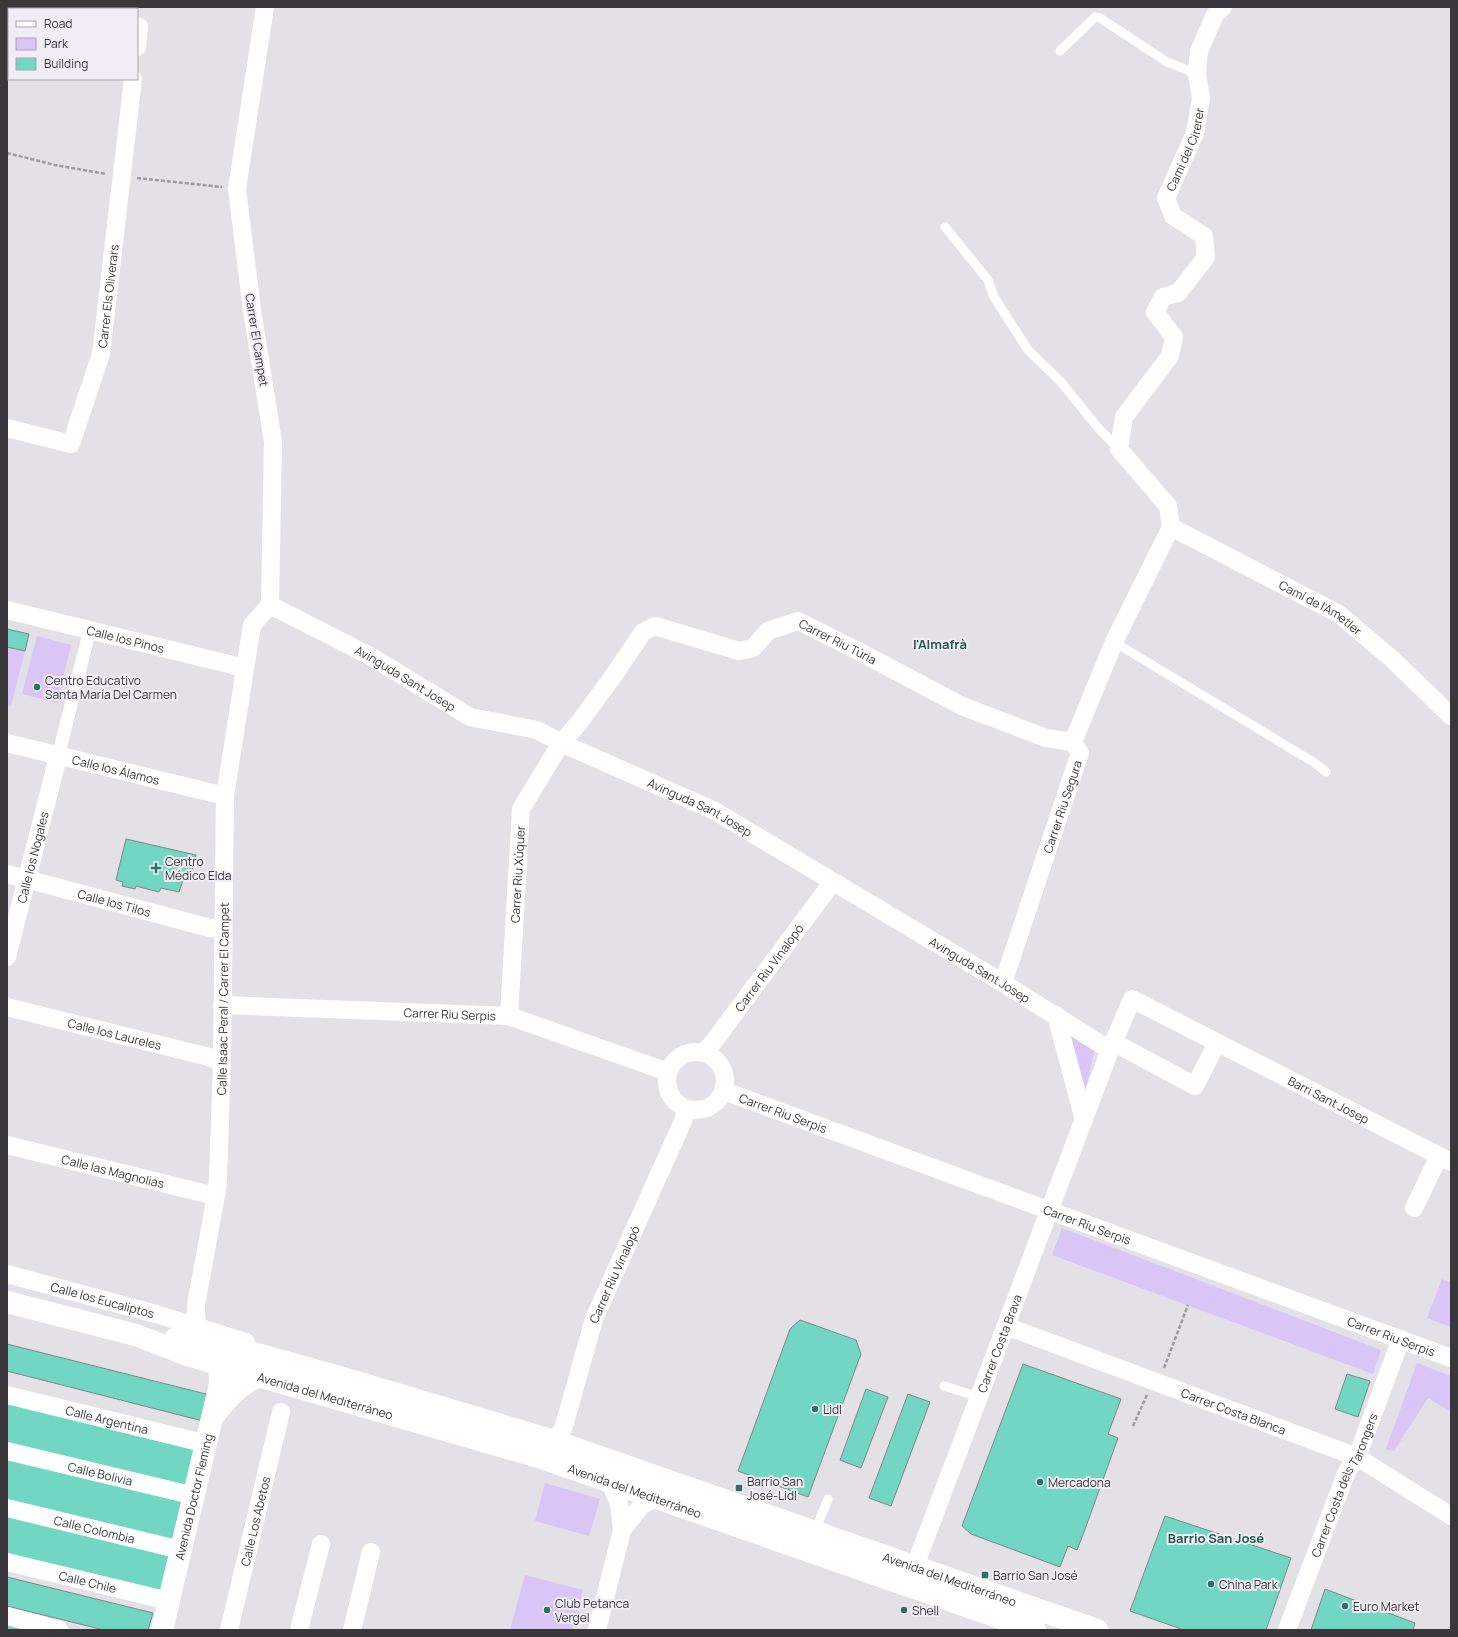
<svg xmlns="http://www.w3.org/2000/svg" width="1458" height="1637" font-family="Manrope,sans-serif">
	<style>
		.green { fill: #d9c5f6 }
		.building { fill: #72d7c2; stroke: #7e8886 }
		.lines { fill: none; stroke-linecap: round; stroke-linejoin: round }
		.path { stroke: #9d9aa0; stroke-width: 2.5; stroke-dasharray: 4 2; stroke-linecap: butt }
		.service { stroke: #fff; stroke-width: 9 }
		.pedestrian { stroke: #fff; stroke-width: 13 }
		.minor { stroke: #fff; stroke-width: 18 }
		.tertiary { stroke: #fff; stroke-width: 22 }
		.poi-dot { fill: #2d7164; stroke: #f0edf6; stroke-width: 1.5 }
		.labels { text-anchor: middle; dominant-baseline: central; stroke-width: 4; stroke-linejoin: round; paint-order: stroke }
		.street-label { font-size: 12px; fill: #39373b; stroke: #f0edf6 }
		.poi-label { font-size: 12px; fill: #39373b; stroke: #f0edf6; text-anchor: start }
		.neighbourhood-label { font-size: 13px; font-weight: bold; fill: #23594f; stroke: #f0edf6 }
	</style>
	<rect width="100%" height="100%" fill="#e3e0e8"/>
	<g class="green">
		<polygon points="37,636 71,645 57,703 22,694"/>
		<polygon points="7,647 25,651 11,706 7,705"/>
		<polygon points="1066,1033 1095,1049 1085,1092"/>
		<polygon points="1062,1228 1381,1350 1373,1374 1052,1255"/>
		<polygon points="1442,1279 1451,1283 1451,1327 1427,1318"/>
		<polygon points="1417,1363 1451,1376 1451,1412 1428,1398 1394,1451 1386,1449"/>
		<polygon points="545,1483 600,1499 589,1536 535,1521"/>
		<polygon points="525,1575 583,1590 573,1630 510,1630"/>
	</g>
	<g class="building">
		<polygon points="7,629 29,634 25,651 7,647"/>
		<polygon points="126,839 196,855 189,881 183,880 179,892 161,888 159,892 136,886 135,889 122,886 123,882 116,880"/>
		<polygon points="800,1320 856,1340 861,1354 808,1497 738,1471 790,1329"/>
		<polygon points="7,1344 210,1395 203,1421 7,1371"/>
		<polygon points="1023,1364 1121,1399 1108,1434 1118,1438 1084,1532 1077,1550 1068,1546 1060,1567 971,1534 962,1526"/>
		<polygon points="1347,1374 1370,1381 1358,1417 1335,1409"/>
		<polygon points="866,1389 888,1397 861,1468 840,1460"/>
		<polygon points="908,1394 930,1402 891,1506 869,1498"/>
		<polygon points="7,1398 202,1446 192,1491 7,1447"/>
		<polygon points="7,1454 190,1499 179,1545 7,1504"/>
		<polygon points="7,1512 177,1552 166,1597 7,1557"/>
		<polygon points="1165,1516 1291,1558 1266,1630 1184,1630 1130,1611"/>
		<polygon points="7,1577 153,1613 148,1630 104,1630 7,1606"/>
		<polygon points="1325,1589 1415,1623 1413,1630 1311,1630"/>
		<polygon points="7,1625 28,1630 7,1630"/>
	</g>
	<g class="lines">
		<g class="path">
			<polyline points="7,153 55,165 106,174"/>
			<polyline points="137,178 222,187"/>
			<polyline points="1164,1368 1188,1305"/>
			<polyline points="1133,1426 1147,1395"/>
		</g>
		<g class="service">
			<polyline points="1060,51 1095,17 1100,18 1167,62 1197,74"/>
			<polyline points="945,227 988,280 994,297 1028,350 1061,382 1099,429 1119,449"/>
			<polyline points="1114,642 1315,763 1326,772"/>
			<polyline points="944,1386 979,1397"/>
			<polyline points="815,1531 828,1499"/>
		</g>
		<polyline class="pedestrian" points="58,757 90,629"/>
		<g class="minor">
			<polyline points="103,7 107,9"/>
			<polyline points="38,9 40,7"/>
			<polyline points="137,26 139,27 137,47"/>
			<polyline points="7,64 9,60"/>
			<path id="s1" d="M 7,428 L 71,444 L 101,354 L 133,79"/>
			<path id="s2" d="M 1171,527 L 1168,506 L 1119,449 L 1124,417 L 1170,356 L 1174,337 L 1155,312 L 1163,297 L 1178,293 L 1206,257 L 1204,236 L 1173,216 L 1166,198 L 1195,133 L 1201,98 L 1197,74 L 1199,51 L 1215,15 L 1223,7"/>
			<path id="s3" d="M 1171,527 L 1339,614 L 1392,659 L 1451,716"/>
			<path id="s4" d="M 270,605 L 372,657 L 470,717 L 537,730 L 561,743 L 713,810 L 1003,983 L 1110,1050"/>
			<path id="s5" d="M 7,610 L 245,668"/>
			<polyline points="1073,742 1114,642 1171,527"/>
			<path id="s6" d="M 7,743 L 225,796"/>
			<path id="s7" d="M 7,874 L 210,928 L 223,927"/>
			<path id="s8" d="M 7,957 L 58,757"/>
			<path id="s9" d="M 1003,983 L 1080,753 L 1073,742"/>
			<path id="s10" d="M 222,1005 L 509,1016 L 668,1072"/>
			<path id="s11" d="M 7,1007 L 209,1057 L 222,1062"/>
			<polyline points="1056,1015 1084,1120"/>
			<path id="s12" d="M 509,1016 L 521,809 L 561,743 L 578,724 L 614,675 L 643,632 L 655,626 L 739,651 L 753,648 L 768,631 L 798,621 L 858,651 L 962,706 L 1046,738 L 1073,742"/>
			<polyline points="1113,1042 1195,1086 1217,1043"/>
			<circle cx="696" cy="1081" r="29"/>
			<path id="s13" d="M 703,1053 L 711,1045 L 829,887 L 831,881"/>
			<path id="s14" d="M 724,1091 L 1451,1358"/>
			<path id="s15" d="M 7,1145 L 207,1194 L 212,1193 L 217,1190"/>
			<polyline points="1414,1208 1439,1156"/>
			<path id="s16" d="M 7,1274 L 156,1314 L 246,1342"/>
			<path id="s17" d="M 1006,1326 L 1357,1457 L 1451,1516"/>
			<path id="s18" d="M 208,1344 C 198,1331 195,1321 196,1305 L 217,1190 L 218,1177 L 222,1062 L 225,796 L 252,625 L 270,605 L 273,442 L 252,310 L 237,189 L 265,7"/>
			<path id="s19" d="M 7,1395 L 207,1444"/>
			<path id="s20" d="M 551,1440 L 560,1434 L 564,1426 L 594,1319 L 683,1121 L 686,1110"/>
			<path id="s21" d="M 7,1451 L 195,1496"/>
			<path id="s22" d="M 7,1508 L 181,1550"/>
			<polyline points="622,1530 642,1505 656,1498"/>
			<path id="s23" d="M 7,1562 L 169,1601"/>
			<path id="s24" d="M 915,1566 L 1110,1050 L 1132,999 L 1451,1162"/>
			<polyline points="7,1616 59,1630"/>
			<path id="s25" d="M 229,1630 L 281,1412"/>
			<polyline points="299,1630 321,1544"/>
			<polyline points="352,1630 371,1552"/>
			<polyline points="597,1630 622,1530 619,1503 610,1483"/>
			<path id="s26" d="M 1287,1630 L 1347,1471 L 1357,1457 L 1401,1339"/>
		</g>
		<g class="tertiary">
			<path id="s27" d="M 7,1302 L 136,1335 L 185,1354 L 230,1368 L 542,1458 L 1035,1630"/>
			<path id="s28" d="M 175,1339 L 243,1350 L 347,1379 L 551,1440 L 1097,1630"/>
			<path d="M 215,1414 C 228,1398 240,1383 260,1376"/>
			<path id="s29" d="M 162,1630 L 220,1384 L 219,1364 L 213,1351"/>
		</g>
	</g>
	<g class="poi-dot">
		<circle cx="37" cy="687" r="4"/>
		<path d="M154 862h4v4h4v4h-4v4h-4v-4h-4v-4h4z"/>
		<circle cx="815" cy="1409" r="4"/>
		<circle cx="1040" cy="1482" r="4"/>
		<rect x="735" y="1484" width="8" height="8" rx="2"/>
		<rect x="981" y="1571" width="8" height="8" rx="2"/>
		<circle cx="1211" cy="1584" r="4"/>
		<circle cx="1345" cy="1606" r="4"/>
		<circle cx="547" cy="1610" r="4"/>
		<circle cx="904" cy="1610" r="4"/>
	</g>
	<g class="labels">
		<g class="street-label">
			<text stroke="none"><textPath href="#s2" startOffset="464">Camí del Cirerer</textPath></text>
			<text stroke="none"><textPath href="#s1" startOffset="219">Carrer Els Oliverars</textPath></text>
			<text transform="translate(257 340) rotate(81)">Carrer El Campet</text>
			<text stroke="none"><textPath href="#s3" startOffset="170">Camí de l'Ametler</textPath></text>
			<text stroke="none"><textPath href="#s5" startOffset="122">Calle los Pinos</textPath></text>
			<text stroke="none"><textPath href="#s12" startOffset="637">Carrer Riu Túria</textPath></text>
			<text stroke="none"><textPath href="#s4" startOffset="154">Avinguda Sant Josep</textPath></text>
			<text stroke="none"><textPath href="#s6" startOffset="112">Calle los Álamos</textPath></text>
			<text stroke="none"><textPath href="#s9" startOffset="186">Carrer Riu Segura</textPath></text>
			<text stroke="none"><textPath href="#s4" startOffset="478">Avinguda Sant Josep</textPath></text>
			<text stroke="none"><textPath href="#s8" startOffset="103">Calle los Nogales</textPath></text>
			<text stroke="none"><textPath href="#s12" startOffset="142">Carrer Riu Xúquer</textPath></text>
			<text stroke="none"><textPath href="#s7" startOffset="111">Calle los Tilos</textPath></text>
			<text stroke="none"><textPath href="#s13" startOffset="108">Carrer Riu Vinalopó</textPath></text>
			<text stroke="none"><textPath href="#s4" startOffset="802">Avinguda Sant Josep</textPath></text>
			<text stroke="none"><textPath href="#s18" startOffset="350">Calle Isaac Peral / Carrer El Campet</textPath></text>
			<text stroke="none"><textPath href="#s10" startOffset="228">Carrer Riu Serpis</textPath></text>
			<text stroke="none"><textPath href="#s11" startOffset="111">Calle los Laureles</textPath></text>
			<text stroke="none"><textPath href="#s24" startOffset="828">Barri Sant Josep</textPath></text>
			<text stroke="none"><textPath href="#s14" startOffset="63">Carrer Riu Serpis</textPath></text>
			<text stroke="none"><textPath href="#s15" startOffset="109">Calle las Magnolias</textPath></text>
			<text stroke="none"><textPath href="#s14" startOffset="387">Carrer Riu Serpis</textPath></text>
			<text stroke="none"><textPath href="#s20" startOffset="180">Carrer Riu Vinalopó</textPath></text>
			<text stroke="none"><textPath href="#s16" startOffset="99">Calle los Eucaliptos</textPath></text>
			<text stroke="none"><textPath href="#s14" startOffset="711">Carrer Riu Serpis</textPath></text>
			<text stroke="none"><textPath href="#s24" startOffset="238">Carrer Costa Brava</textPath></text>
			<text stroke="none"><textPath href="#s27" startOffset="332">Avenida del Mediterráneo</textPath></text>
			<text stroke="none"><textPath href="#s17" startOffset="243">Carrer Costa Blanca</textPath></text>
			<text stroke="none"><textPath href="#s19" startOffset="103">Calle Argentina</textPath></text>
			<text stroke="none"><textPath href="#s21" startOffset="96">Calle Bolivia</textPath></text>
			<text stroke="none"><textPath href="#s26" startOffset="156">Carrer Costa dels Tarongers</textPath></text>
			<text stroke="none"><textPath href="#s27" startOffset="656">Avenida del Mediterráneo</textPath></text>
			<text stroke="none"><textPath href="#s29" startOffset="137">Avenida Doctor Fleming</textPath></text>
			<text stroke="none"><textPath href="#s25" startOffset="112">Calle Los Abetos</textPath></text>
			<text stroke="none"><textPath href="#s22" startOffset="90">Calle Colombia</textPath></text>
			<text stroke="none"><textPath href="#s28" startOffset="812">Avenida del Mediterráneo</textPath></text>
			<text stroke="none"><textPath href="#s23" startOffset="83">Calle Chile</textPath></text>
		</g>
		<g class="poi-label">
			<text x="45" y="680">Centro Educativo<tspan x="45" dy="14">Santa María Del Carmen</tspan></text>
			<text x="165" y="861">Centro<tspan x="165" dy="14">Médico Elda</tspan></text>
			<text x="823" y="1409">Lidl</text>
			<text x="747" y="1481">Barrio San<tspan x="747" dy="14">José-Lidl</tspan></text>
			<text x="1048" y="1482">Mercadona</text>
			<text x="993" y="1575">Barrio San José</text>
			<text x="1219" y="1584">China Park</text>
			<text x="555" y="1603">Club Petanca<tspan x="555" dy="14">Vergel</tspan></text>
			<text x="1353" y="1606">Euro Market</text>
			<text x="912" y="1610">Shell</text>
		</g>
		<g class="neighbourhood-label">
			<text x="940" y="644">l'Almafrà</text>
			<text x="1216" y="1538">Barrio San José</text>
		</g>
	</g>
	<rect width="1458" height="1637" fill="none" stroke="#39373b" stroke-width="16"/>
	<rect x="8" y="8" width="130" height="72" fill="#f0edf6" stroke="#a7a4ab"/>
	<rect x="16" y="21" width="20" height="6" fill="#ffffff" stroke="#a7a4ab"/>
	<text x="44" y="28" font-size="12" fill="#39373b">Road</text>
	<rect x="16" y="38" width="20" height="12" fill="#d9c5f6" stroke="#a7a4ab"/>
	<text x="44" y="48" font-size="12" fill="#39373b">Park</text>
	<rect x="16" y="58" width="20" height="12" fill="#72d7c2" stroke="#a7a4ab"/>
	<text x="44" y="68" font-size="12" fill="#39373b">Building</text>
</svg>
